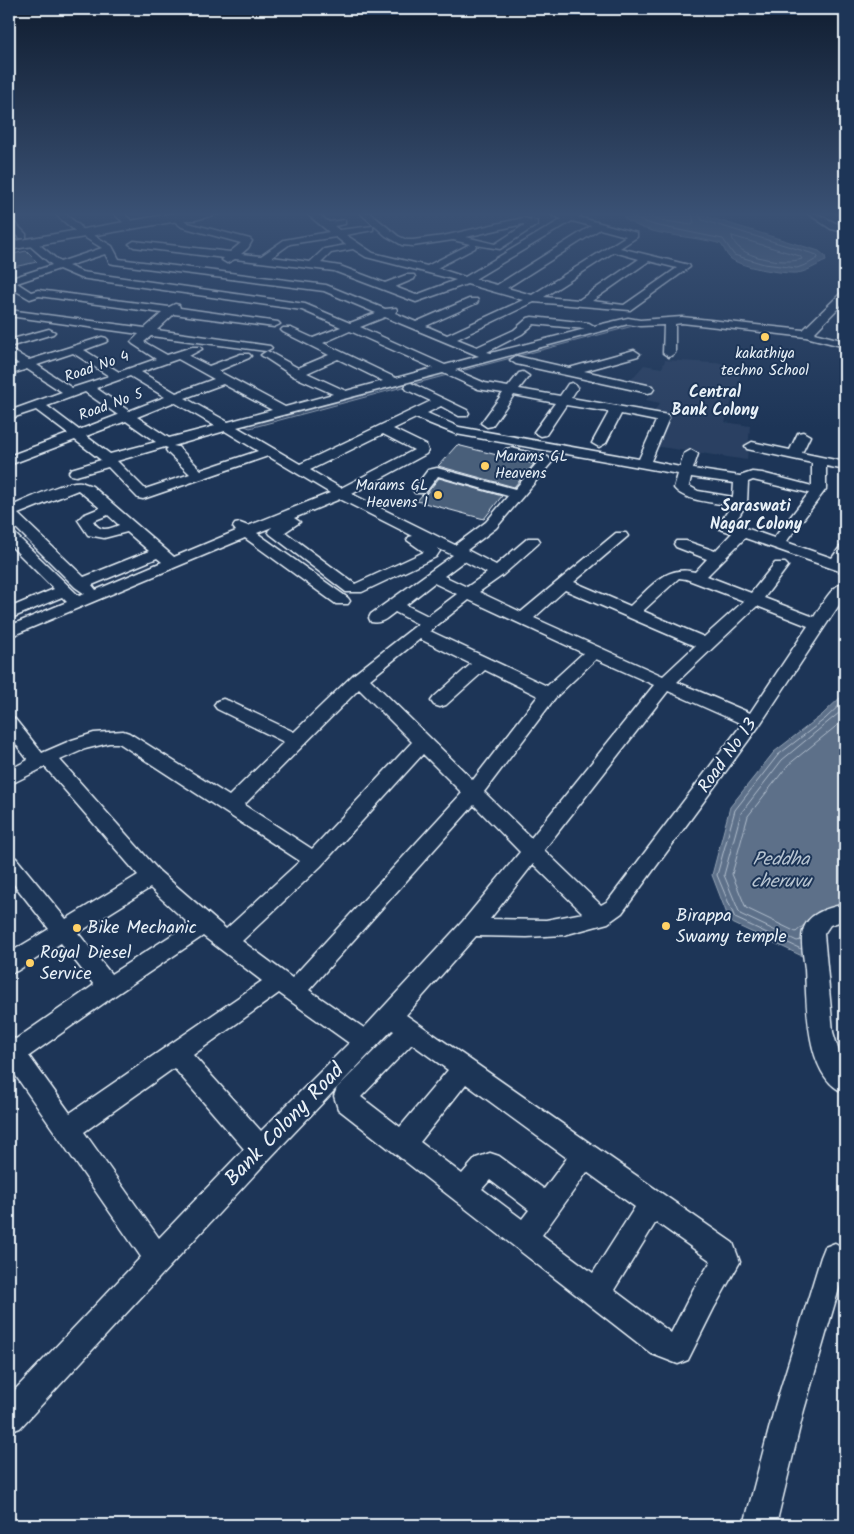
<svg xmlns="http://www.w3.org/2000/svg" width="854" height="1534" font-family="Kalam,sans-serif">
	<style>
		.built { fill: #2a4162 }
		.green { fill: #374d6c; stroke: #909fb2 }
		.water { fill: #5d7089; stroke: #95a4b5 }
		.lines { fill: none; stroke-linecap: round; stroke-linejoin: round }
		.shore { stroke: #b0bdcc; stroke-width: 1 }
		.building { fill: #495e7a; stroke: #e8f1f8 }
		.minor-casing { stroke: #e8f1f8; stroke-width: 3 }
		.highway-casing { stroke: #e8f1f8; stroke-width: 3 }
		.minor { fill: #1d3557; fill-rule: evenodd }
		.highway { fill: #1d3557; fill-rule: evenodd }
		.poi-dot { fill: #ffd166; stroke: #1d3557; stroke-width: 2 }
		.labels { text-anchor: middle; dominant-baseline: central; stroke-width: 4; stroke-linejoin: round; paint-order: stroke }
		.far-poi-label { font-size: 15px; fill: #e8f1f8; stroke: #1d3557 }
		.far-street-label { font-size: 15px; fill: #e8f1f8; stroke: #1d3557 }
		.far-neighbourhood-label { font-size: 16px; font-weight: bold; fill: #e8f1f8; stroke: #1d3557 }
		.street-label { font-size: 18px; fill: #e8f1f8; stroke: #1d3557 }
		.poi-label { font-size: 18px; fill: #e8f1f8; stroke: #1d3557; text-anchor: start }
		.water-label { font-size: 19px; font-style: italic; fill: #b7c4d1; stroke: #1d3557 }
		.near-street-label { font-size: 21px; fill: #e8f1f8; stroke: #1d3557 }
	</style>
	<rect width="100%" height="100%" fill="#1d3557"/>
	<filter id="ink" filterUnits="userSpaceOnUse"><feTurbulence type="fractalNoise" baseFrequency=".02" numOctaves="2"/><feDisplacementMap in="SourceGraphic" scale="10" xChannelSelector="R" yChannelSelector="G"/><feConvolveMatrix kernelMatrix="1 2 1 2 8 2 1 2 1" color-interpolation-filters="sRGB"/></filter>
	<g filter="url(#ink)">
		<g class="built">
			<polygon points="364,213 548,213 552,215 410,246"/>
			<polygon points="665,360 744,365 725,422 750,426 747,460 654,446 668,415 653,413 660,403 646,400 657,387 629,382 644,365 662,368"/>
		</g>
		<g class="green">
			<polygon points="628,322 633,326 465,370 460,368"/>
			<polygon points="446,371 451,374 250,428 242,425"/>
		</g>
		<g class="water">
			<path d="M 627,213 L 693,213 L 705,216 L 819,251 L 825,256 L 826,261 C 816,265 807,272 797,273 C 784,274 737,267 729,257 C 726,254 724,248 721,244 C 693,235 645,237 623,217 Z"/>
			<polygon points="845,693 845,907 802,956 730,922 712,875 730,807 774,752 822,715"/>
		</g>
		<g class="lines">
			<g class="shore">
				<polyline points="630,213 631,217 654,225 723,239 734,255 764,264 797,268 808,264 818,258 817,255 702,220 698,213"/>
				<polyline points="639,213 659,220 692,225 694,223 692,213"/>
				<path d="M 732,236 L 800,256 L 802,259 C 785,265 734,258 732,236 Z"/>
				<polyline points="804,925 796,932 746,908 732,874 748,816 788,765 845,719"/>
				<polyline points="801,940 797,941 740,914 724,875 741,813 782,760 845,708"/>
				<polyline points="801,949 735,918 717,875 735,810 778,755 825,719 845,700"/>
			</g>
		</g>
		<g class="building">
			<polygon points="26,251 37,262 9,268 9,255"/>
			<polygon points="457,445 505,457 534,464 514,487 438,466"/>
			<polygon points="439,478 502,496 484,519 417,501 422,495 426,494"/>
		</g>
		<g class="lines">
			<g class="minor-casing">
				<g id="minor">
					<path d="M 54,213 L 64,213 L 80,226 L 81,229 L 85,230 L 112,246 L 119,259 L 326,285 L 385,309 L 396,308 L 397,310 L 395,313 L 416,322 L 469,299 L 477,299 L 478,301 L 477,303 L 426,326 L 447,335 L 523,300 L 467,284 L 416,302 L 334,271 L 235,259 L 227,263 L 222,260 L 224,258 L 134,247 L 129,244 L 134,241 L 230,252 L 241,243 L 182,227 L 169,217 L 174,214 L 222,213 L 195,220 L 184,220 L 188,223 L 250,239 L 252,241 L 248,248 L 241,254 L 261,256 L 284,240 L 329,232 L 306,213 L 316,213 L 329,222 L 345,220 L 345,224 L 334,226 L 339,230 L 373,226 L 373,230 L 346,235 L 373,253 L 427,266 L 470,244 L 453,240 L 413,246 L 402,245 L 386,236 L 360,213 L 370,213 L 398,236 L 407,240 L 413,240 L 443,236 L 523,218 L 537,221 L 537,225 L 500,249 L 476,245 L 475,248 L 437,268 L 465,277 L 562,219 L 547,213 L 569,215 L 583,213 L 578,217 L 637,233 L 637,237 L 620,248 L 689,265 L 690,267 L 630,310 L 534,302 L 457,339 L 477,347 L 514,330 L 528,318 L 532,317 L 589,323 L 594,326 L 628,318 L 640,320 L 682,317 L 803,330 L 841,293 L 845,292 L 845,301 L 814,333 L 845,341 L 845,347 L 806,337 L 682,323 L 675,324 L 675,353 L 669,357 L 663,353 L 664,325 L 640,326 L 628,324 L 455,370 L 485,383 L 508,387 L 519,373 L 523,372 L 529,376 L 519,389 L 560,396 L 568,384 L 572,383 L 578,387 L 571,398 L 668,415 L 669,418 L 651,461 L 680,467 L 684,454 L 691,450 L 698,454 L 693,469 L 740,476 L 752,472 L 762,473 L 812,486 L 812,463 L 747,449 L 745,446 L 752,442 L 790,450 L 798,433 L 803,432 L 810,436 L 802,453 L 845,462 L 845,470 L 826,466 L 826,489 L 786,542 L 832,558 L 840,547 L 845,546 L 845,573 L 745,538 L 707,576 L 751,593 L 775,563 L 785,563 L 788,566 L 764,598 L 814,617 C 822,605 831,586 845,582 L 845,596 L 759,726 L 622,913 L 608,923 L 564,935 L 527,937 L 476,936 L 406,1015 L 733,1243 L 740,1262 L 714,1308 L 688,1360 L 678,1364 L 652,1354 L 338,1109 L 334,1096 L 337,1088 L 394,1031 L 392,1030 L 270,1158 L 20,1428 L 9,1432 L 9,1396 L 141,1257 L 9,1066 L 9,1037 L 16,1039 L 94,985 L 61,943 L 17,971 L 9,973 L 9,953 L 49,929 L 9,878 L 9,856 L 16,858 L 66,919 L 138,875 L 45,767 L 9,785 L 9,770 L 28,760 L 9,735 L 9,717 L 15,719 L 42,753 L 72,740 L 94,733 L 123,731 L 129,733 L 229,796 L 284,742 L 217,709 L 214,705 L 217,701 L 223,699 L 229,701 L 294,732 L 353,675 L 418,624 L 395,612 C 387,618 382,624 371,622 L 369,618 L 371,614 L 453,555 L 437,548 L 440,551 L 436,557 L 362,592 L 346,592 L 270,534 L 268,531 L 272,527 L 257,533 L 348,598 L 350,601 L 348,604 L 336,604 L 245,538 L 9,637 L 9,626 L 67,602 L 62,597 L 9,619 L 9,608 L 54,589 L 9,544 L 9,532 L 14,533 L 79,596 L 85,594 L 75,587 L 9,521 L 9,507 C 25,501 65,480 81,482 C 84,483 88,485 92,486 L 174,557 L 236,531 L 233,527 L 235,524 L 240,523 L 248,526 L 330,493 L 268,456 L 143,499 L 138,498 L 108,467 L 76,476 L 71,475 L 69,472 L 71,469 L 101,460 L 75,440 L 9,465 L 9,456 L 68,434 L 36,410 L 9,419 L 9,411 L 62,392 L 27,369 L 9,375 L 9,367 L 19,364 L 9,357 L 9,349 L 29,360 L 102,337 L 106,338 L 108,340 L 106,342 L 84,350 L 119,372 L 156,359 L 133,344 L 131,342 L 139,334 L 9,316 L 9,310 L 145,328 L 162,313 L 39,296 L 30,299 L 9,287 L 9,279 L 52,265 L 28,244 L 28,240 L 34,240 L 60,262 L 102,248 L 79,234 L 78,231 L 74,230 ZM 572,221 L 591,226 L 497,285 L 475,279 ZM 523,224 L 526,224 L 495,244 L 466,237 ZM 600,229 L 626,236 L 532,295 L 507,288 ZM 336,237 L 346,245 L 324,249 L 310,262 L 272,257 L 290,244 ZM 353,249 L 366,257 L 456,280 L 416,295 L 395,287 L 414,279 L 415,277 L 414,275 L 406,275 L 385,283 L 340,266 L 321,263 L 331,253 ZM 614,252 L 639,259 L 579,300 L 544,297 ZM 105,254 L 110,263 L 114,264 L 324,291 L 376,313 L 350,323 L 305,304 L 82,272 L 68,266 ZM 649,261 L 677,268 L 624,305 L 592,301 ZM 59,269 L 80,278 L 302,310 L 341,327 L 313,338 L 291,328 L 283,328 L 281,330 L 283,332 L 329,355 L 298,368 L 271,353 L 267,351 L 261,355 L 293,376 L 333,394 L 285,407 L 218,371 L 249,358 L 251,356 L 249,354 L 241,354 L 209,366 L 189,356 L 202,349 L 200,347 L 192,347 L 167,355 L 144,342 L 151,336 L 266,351 L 272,348 L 270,346 L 157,330 L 174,314 L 274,327 L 280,324 L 278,322 L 180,308 L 179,305 L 175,304 L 169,307 L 38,290 L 31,292 L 17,283 ZM 385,317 L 479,356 L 445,365 L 360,327 ZM 534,324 L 585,329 L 491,353 L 487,352 L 522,334 ZM 350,331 L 433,368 L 396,378 L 323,343 ZM 73,353 L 109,376 L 72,388 L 37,365 ZM 178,359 L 214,379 L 176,393 L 141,372 ZM 338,359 L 383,381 L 346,391 L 307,373 ZM 443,373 L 478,389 L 503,393 L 481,423 L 487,427 L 492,426 L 514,395 L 555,403 L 534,432 L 541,436 L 546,435 L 566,405 L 609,412 L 592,443 L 599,447 L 606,443 L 621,414 L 656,421 L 639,459 L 459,427 L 427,413 L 441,406 L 459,416 L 467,416 L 469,413 L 467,410 L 411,383 L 407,384 L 405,387 L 407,390 L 431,401 L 300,464 L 237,427 ZM 130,376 L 165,397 L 129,411 L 96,388 ZM 223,384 L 272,410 L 228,422 L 185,398 ZM 85,392 L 118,415 L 79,430 L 47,406 ZM 174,402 L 215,426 L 169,438 L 137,417 ZM 416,418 L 456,434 L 678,474 L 674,488 C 685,502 715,502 731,506 L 718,526 L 720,529 L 732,533 L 715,551 L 686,541 L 676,541 L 674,544 L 676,547 L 707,559 L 695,572 C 666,564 650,588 630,606 L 574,582 L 628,536 L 626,533 L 616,533 L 521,612 L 479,592 L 503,575 L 538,544 L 540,541 L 538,538 L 528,538 L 496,565 L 467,550 L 496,528 L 552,462 L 548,457 L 511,448 L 506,449 L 504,452 L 506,455 L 537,463 L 515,489 L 437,468 L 428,470 L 413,490 L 415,493 L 425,493 L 438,476 L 508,496 L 486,522 L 455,545 L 352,494 L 426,454 L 428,451 L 426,445 L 393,429 ZM 126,421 L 156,442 L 110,454 L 86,436 ZM 225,431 L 258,451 L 201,470 L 178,447 L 173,446 ZM 383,434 L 414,450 L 341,488 L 310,470 ZM 165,447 L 168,448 L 166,450 L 168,453 L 190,474 L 145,489 L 117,461 ZM 691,477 L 734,483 L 733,497 L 698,491 L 689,486 ZM 753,480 L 809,493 L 774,538 L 734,524 L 747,503 L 748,482 ZM 78,490 L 100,508 L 83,515 L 78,520 L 88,535 L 104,538 L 127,532 L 149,551 L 84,577 L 18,514 ZM 340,499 L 413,536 L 409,537 L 407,540 L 424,552 L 355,584 L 285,532 L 300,522 L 294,518 ZM 108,515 L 119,525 C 109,529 100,533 93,521 ZM 157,558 L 162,562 L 96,590 L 92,585 ZM 464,561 L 487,573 L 467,587 L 444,576 ZM 679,578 L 686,579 L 744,601 L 704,637 L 643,611 ZM 434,583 L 457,594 L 428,616 L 406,605 ZM 565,590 L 695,646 L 663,676 L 534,618 ZM 469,600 L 583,653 L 547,686 L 430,631 ZM 757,606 L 808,626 L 750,713 L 677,682 ZM 420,639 L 471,664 L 434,697 L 431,701 L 434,705 L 440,707 L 446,705 L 485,670 L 538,696 L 473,780 L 370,679 ZM 596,659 L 654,685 L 531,838 L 484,792 L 555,698 ZM 359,689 L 412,742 L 312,849 L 244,805 ZM 668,691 L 742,724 L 608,901 L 601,905 L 544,850 ZM 109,743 L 119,743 L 300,861 L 226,929 L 159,871 L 60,760 L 85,749 ZM 423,754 L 462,793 L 292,978 L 242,941 L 321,866 ZM 474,805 L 520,852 L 463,921 L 364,1028 L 309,990 ZM 533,864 L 583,913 L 546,920 L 490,919 ZM 150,888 L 189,924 L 111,974 L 78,933 ZM 203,936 L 262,981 L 70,1113 L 29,1056 L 117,994 ZM 279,993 L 349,1043 L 261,1131 L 193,1055 ZM 412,1044 L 448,1070 L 400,1127 L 361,1097 ZM 174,1068 L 244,1149 L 159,1238 L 84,1132 ZM 466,1084 L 567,1158 L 544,1189 L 499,1156 L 490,1153 L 476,1158 L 462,1174 L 420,1142 ZM 587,1172 L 635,1207 L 593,1273 L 542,1235 ZM 490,1180 L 529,1210 L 522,1219 L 482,1189 ZM 656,1222 L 711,1261 L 694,1288 L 671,1333 L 614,1290 Z"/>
					<polygon points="113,213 123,213 131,220 129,222 123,222"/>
					<path d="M 807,213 C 823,213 830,223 845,226 L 845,232 L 831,229 Z"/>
					<polygon points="837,213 845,213 845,218"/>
					<polygon points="9,219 12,220 26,234 26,238 20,238 9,227"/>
					<polygon points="49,329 55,332 53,334 9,347 9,340"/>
					<polygon points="634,350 640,354 638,356 584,371 652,386 654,389 652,392 648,393 516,364 510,360 516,356 569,368"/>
					<path d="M 845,904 L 845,920 L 830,925 L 824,934 L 833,1032 L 842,1062 L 845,1065 L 845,1093 C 805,1078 807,1004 805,969 C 804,958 800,941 803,931 C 808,912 829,908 845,904 Z"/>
					<polygon points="835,1243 845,1249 845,1268 804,1410 776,1525 744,1525 774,1410 821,1257 825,1247"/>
				</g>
			</g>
			<g class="highway-casing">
				<polygon id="highway" points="176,213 208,213 201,217 9,250 9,242"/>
			</g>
			<use href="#minor" class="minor"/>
			<use href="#highway" class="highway"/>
		</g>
	</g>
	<linearGradient id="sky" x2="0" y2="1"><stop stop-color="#101d30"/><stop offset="0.5" stop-color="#3a5174"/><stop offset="1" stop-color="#3a5174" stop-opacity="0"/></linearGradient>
	<rect width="854" height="428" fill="url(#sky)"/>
	<g class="poi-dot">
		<circle cx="765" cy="337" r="5"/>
		<circle cx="485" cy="466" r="5"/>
		<circle cx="438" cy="495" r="5"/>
		<circle cx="666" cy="926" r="5"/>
		<circle cx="77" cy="928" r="5"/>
		<circle cx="30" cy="963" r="5"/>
	</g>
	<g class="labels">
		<g class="far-poi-label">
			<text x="765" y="354">kakathiya<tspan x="765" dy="17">techno School</tspan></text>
			<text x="495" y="457" text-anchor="start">Marams GL<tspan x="495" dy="17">Heavens</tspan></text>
			<text x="428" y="486" text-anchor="end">Marams GL<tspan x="428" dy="17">Heavens 1</tspan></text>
		</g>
		<g class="far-street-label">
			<text transform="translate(97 367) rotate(-19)">Road No 4</text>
			<text transform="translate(111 405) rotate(-20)">Road No 5</text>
		</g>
		<g class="far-neighbourhood-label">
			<text x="715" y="392">Central<tspan x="715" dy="18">Bank Colony</tspan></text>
			<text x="756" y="506">Saraswati<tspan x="756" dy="18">Nagar Colony</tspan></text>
		</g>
		<g class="street-label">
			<text transform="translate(728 756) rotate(-54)">Road No 13</text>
		</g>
		<g class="poi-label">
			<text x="676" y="916">Birappa<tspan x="676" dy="21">Swamy temple</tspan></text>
			<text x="87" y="928">Bike Mechanic</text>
			<text x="40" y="953">Royal Diesel<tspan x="40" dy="21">Service</tspan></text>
		</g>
		<g class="water-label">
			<text x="781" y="860">Peddha<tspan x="781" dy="22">cheruvu</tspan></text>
		</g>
		<g class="near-street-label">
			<text transform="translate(285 1125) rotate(-46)">Bank Colony Road</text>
		</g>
	</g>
	<rect width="854" height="1534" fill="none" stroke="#1d3557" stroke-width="30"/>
	<rect x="15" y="15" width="824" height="1504" fill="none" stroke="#e8f1f8" stroke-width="2" filter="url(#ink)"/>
</svg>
